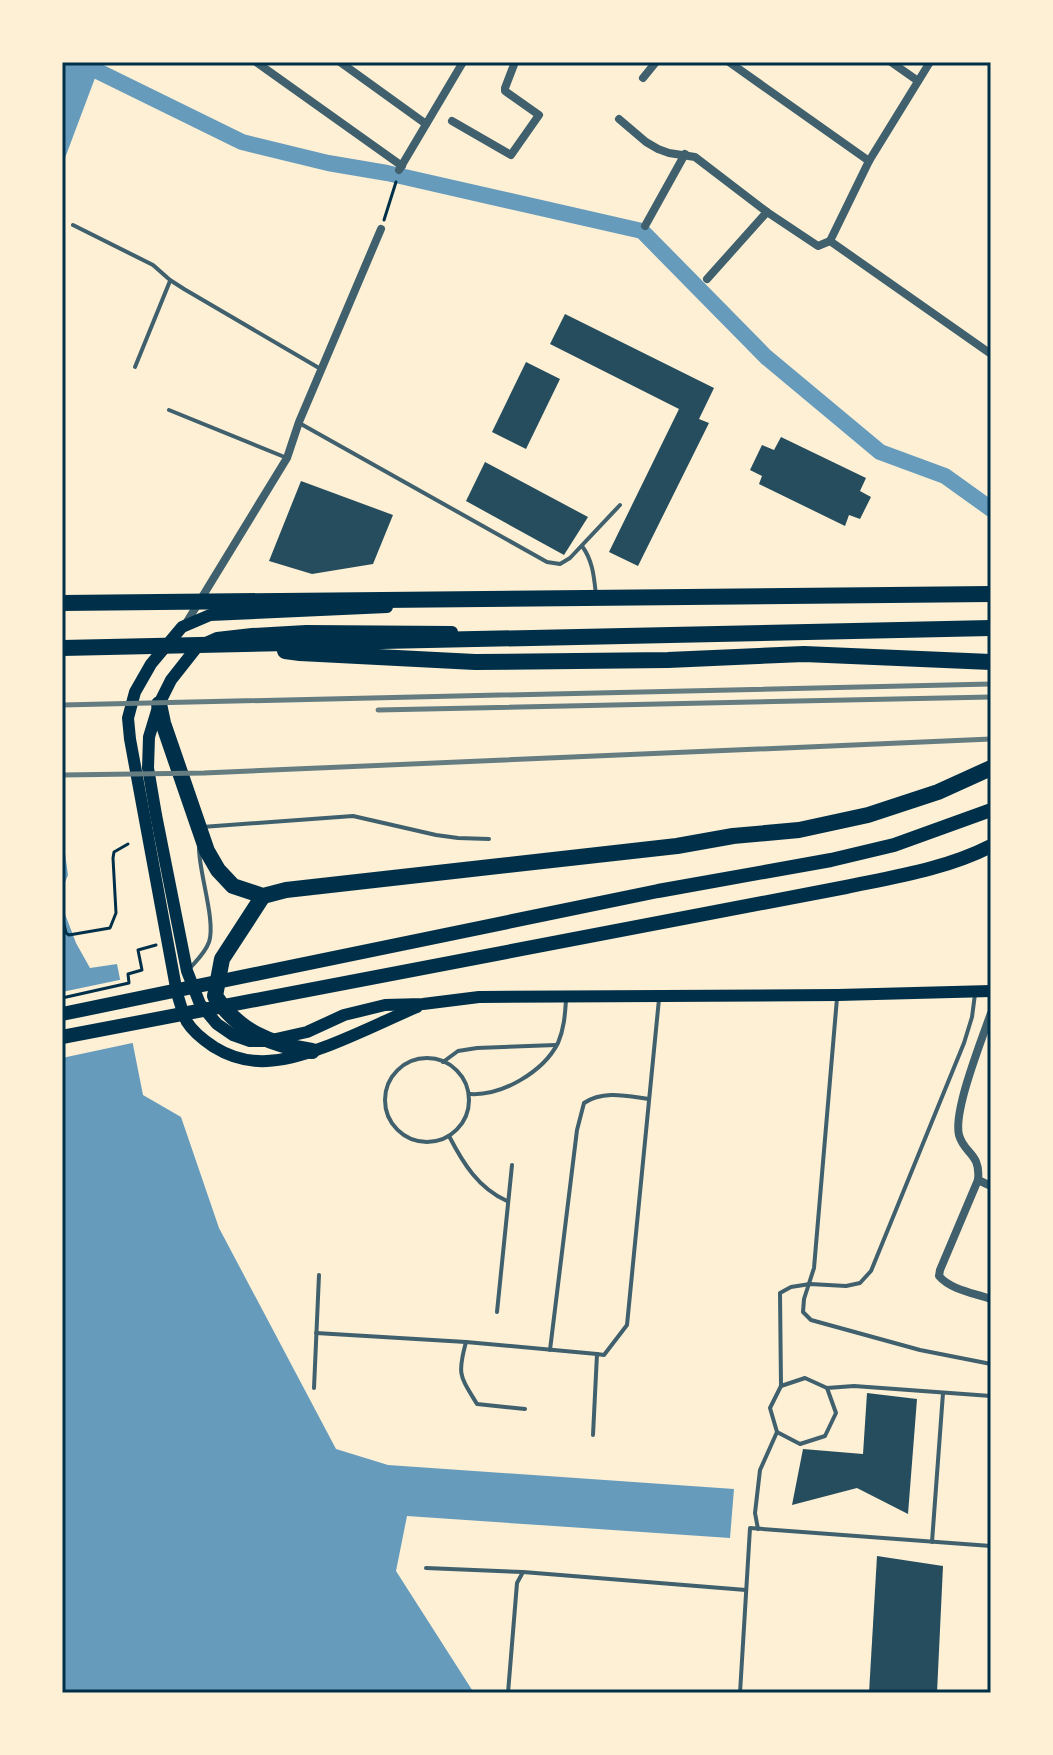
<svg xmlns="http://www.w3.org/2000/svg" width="1053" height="1755" font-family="Roboto,sans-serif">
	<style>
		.water { fill: #669bbc }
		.pier { fill: #fdf0d5 }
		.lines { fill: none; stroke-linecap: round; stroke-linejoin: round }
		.canal { stroke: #669bbc; stroke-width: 16 }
		.building { fill: #264d5e }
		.path { stroke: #003049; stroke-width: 3 }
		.service { stroke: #3f606c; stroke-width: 4 }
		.minor { stroke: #3f606c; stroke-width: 8 }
		.secondary { stroke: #003049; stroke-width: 12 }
		.primary { stroke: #003049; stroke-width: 14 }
		.motorway { stroke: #003049; stroke-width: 16 }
		.rail { stroke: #657d81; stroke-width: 5 }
		.neatline { fill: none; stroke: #003049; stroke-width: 3 }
	</style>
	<rect width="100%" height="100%" fill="#fdf0d5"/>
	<g class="water">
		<polygon points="62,62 101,62 62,166"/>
		<polygon points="62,831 68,875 64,885 65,914 76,943 90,968 117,964 143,1095 181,1117 219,1228 336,1449 388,1465 734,1489 730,1538 407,1516 396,1571 474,1693 62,1693"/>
	</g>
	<polygon class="pier" points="124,979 137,1042 62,1058 62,992"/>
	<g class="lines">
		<polyline class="canal" points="79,62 242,142 328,163 387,173 642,231 766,357 880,452 945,476 991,509"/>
	</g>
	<g class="building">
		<polygon points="565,314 714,388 699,419 709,423 638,566 609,552 679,409 550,344"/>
		<polygon points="526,362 560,379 526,449 492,432"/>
		<polygon points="781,437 866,478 860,491 871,497 860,519 849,515 845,526 759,484 762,476 750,470 762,445 774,450"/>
		<polygon points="485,462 588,517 564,555 466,501"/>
		<polygon points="301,481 393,515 373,564 312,574 269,561"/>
		<polygon points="867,1393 917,1399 908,1514 857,1488 792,1505 803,1449 863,1454"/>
		<polygon points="877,1556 943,1566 937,1693 869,1693"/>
	</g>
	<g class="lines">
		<g class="path">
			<polyline points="384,220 396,182"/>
			<polyline points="62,915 66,933 69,935 110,928 116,913 113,858 114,852 128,844"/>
			<polyline points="62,998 129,983 128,974 142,970 138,950 156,945"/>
		</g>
		<g class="service">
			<polyline points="73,225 153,265 170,280 184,289 319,368"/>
			<polyline points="135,367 170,281"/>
			<polyline points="169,410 287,458"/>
			<polyline points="301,424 547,562 560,564 570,558 620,505"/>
			<path d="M 582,546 C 593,561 594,577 596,595"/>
			<polyline points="202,827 353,816 436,835 458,838 489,839"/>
			<path d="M 190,968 C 197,960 205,953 209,942 C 216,921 199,873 199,848"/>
			<polyline points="837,998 814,1268 804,1299 803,1312 811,1320 920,1350 991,1364"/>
			<circle cx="427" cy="1100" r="42"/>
			<polyline points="443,1062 458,1051 477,1048 556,1045"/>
			<path d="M 470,1094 C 502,1096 543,1072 558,1043 C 564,1029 565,1015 566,1000"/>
			<path d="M 449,1136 C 463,1163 478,1188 507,1201"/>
			<polyline points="497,1312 512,1165"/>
			<polyline points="316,1333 466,1342 597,1354"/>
			<path d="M 466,1342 C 457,1375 460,1376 477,1404 L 525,1409"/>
			<path d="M 550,1350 L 577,1130 L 584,1103 C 603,1090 627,1096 649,1099"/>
			<polygon points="805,1378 827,1388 836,1413 825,1436 800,1444 777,1432 770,1408 781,1386"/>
			<polyline points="781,1386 780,1293 791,1287 810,1284 846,1286 860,1283 871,1271 964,1043 972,1017 975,994"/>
			<polyline points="314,1388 319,1275"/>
			<polyline points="827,1388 854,1386 991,1396"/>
			<polyline points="593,1435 597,1354 604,1355 627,1325 659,999"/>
			<polyline points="758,1529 755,1513 760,1470 777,1432"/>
			<polyline points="932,1542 943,1393"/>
			<polyline points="426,1568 523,1572 746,1590"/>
			<polyline points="508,1693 517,1583 523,1572"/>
			<polyline points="740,1693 750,1528 991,1546"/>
		</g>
		<g class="minor">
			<polyline points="256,62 402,166"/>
			<polyline points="340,62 426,124"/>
			<polyline points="729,62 869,161"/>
			<polyline points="891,62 918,81"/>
			<polyline points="643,78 656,62"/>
			<polyline points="619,119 646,142 658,149 669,153 695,157 767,212 818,246 830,241"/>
			<polyline points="452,121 511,155 539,115 505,91 505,88 515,62"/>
			<polyline points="399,170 463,62"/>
			<polyline points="645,226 685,154"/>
			<polyline points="830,241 869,161 930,62"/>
			<polyline points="830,241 991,354"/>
			<polyline points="707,279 767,212"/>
			<polyline points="185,625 287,458 299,422 381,229"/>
			<path d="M 991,1013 C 982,1039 953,1111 959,1135 C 964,1154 981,1153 978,1180 L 940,1270 L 939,1276 C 951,1290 974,1293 991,1299"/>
			<polyline points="978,1180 991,1186"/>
		</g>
		<g class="secondary">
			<path d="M 387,607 L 210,615 L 182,627 L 151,664 L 135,692 L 128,718 L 130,739 L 177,993 C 180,1003 183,1014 187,1022 C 193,1032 205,1041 214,1047 C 230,1057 248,1062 267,1061 C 309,1060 376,1024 417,1007"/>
			<polyline points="452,632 306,631 252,634 217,638 197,647 171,680 159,704 149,737 148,768 156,815 187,971 200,1004 217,1024 233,1035 250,1041 267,1041 307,1032 344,1015 385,1005 423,1004 479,997 838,995 991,991"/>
		</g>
		<g class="primary">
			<polyline points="62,1014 658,891 831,860 894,845 991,810"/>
			<path d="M 62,1037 L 846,887 C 894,877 946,869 991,846"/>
		</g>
		<g class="motorway">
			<polyline points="62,603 991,594"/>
			<polyline points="62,648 991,628"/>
			<polyline points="285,651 300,653 475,662 668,660 804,654 991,662"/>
			<polyline points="159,704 163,723 207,851 218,870 233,886 263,896 286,890 677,846 733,836 799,830 868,815 938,792 991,768"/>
			<path d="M 263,896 L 222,959 L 215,996 C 238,1031 271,1045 312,1051"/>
		</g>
		<g class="rail">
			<polyline points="62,705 991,684"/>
			<polyline points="378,710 991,697"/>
			<polyline points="62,775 204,773 991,739"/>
		</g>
	</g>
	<rect width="1053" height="1755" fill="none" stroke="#fdf0d5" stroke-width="128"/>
	<rect x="64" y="64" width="925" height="1627" class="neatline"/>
</svg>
